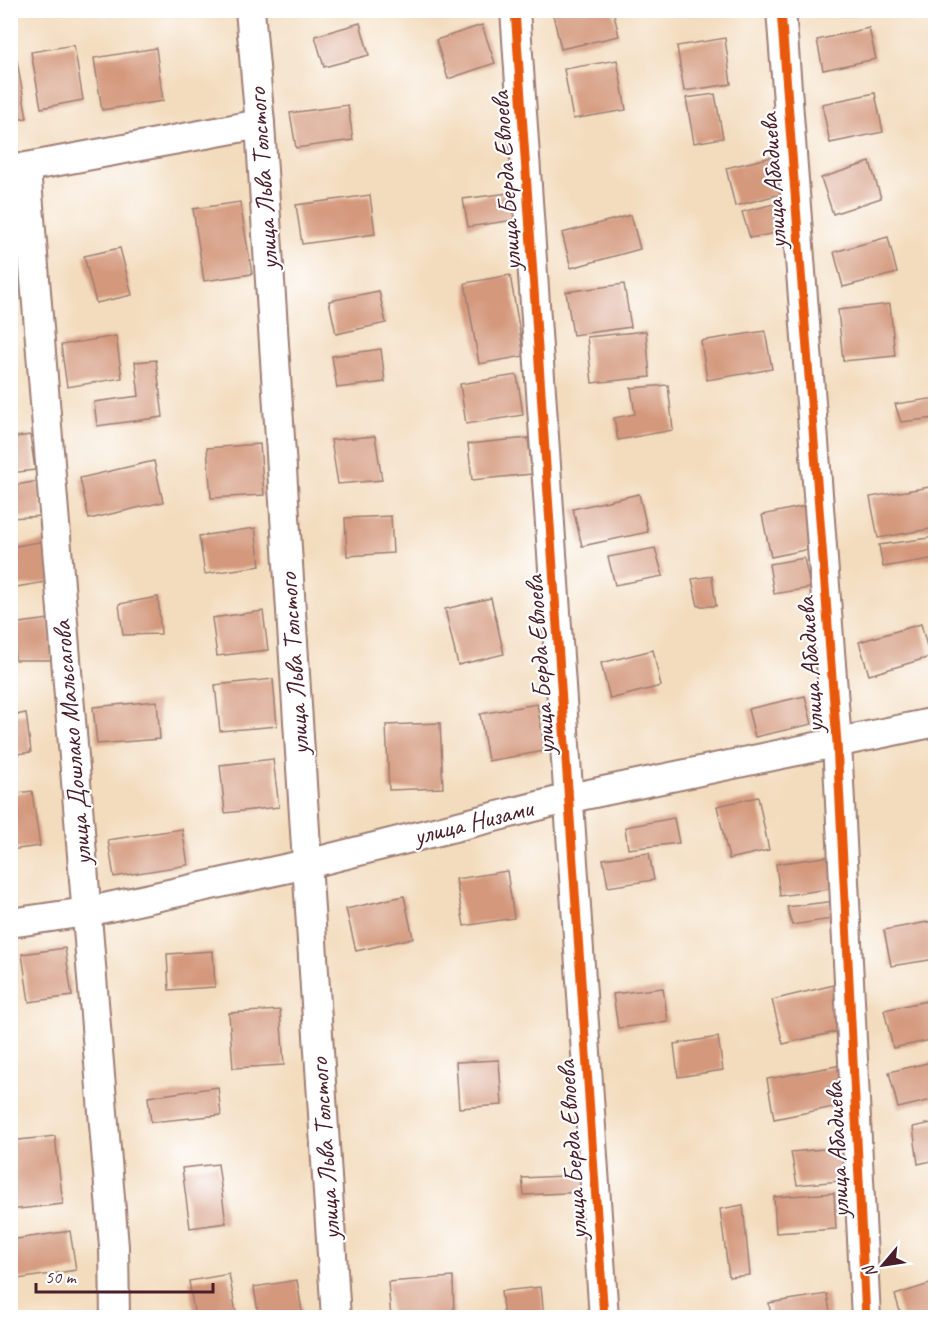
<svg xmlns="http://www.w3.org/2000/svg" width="946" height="1328" font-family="Caveat,sans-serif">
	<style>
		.building { fill: #d4997d }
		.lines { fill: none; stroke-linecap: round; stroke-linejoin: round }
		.minor-casing { stroke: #9e7e74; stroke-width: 32 }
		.minor { stroke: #fff; stroke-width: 28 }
		.cycleway-casing { stroke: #fff; stroke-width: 13 }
		.cycleway { stroke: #e8590c; stroke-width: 9 }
		.labels { text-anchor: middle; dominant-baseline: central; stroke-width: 4.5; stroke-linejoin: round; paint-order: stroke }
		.street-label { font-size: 26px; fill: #4a1f2b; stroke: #fff }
	</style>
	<rect width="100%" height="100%" fill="#fff"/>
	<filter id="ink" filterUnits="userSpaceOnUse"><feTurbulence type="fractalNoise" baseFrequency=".0167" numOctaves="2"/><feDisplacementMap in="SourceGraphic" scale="12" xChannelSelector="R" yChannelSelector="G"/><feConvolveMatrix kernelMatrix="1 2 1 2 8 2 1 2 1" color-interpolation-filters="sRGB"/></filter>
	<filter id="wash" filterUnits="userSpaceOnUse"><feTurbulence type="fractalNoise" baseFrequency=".008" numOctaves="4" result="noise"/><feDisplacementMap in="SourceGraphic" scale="24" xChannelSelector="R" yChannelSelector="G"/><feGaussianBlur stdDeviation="1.35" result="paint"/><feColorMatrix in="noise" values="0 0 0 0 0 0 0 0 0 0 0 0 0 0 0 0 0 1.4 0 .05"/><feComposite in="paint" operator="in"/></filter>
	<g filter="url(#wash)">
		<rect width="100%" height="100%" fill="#f3dcbd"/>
		<g id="blocks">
			<g class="building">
				<polygon points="552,10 613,10 619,36 561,49"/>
				<polygon points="360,23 369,55 324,67 315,36"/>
				<polygon points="482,25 495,63 448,79 436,40"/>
				<polygon points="869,28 876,59 823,70 817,40"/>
				<polygon points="725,38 731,84 684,91 677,46"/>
				<polygon points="74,45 83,100 41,108 31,52"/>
				<polygon points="156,48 163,101 102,110 94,58"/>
				<polygon points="617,60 626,110 573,119 564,69"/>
				<polygon points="17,61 27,118 10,121 10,62"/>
				<polygon points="875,93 883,132 830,143 822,104"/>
				<polygon points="715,94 723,138 694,143 686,98"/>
				<polygon points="348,105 353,140 296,148 290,113"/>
				<polygon points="780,155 789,192 735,206 726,168"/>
				<polygon points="870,162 881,198 833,214 821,178"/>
				<polygon points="516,192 520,219 468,227 463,199"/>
				<polygon points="370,195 375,234 302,244 296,205"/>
				<polygon points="240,202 252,274 204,281 193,209"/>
				<polygon points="782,202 788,231 750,238 742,212"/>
				<polygon points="631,215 640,249 571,268 562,233"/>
				<polygon points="888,237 897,273 843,287 834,252"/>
				<polygon points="120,248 132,295 96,303 84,256"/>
				<polygon points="510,275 524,356 479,364 465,283"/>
				<polygon points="624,284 631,327 573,335 566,292"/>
				<polygon points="379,291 386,323 336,334 329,301"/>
				<polygon points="890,304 895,356 843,361 838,310"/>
				<polygon points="646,331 650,377 592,383 587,337"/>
				<polygon points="765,331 772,369 707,380 701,341"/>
				<polygon points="116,336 122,378 67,387 61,345"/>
				<polygon points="381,349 385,382 337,388 332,356"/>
				<polygon points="156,360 163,417 97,426 94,402 139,396 135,362"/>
				<polygon points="517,375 523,415 466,424 460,384"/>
				<polygon points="668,385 673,430 618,440 614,418 635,414 631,388"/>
				<polygon points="936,398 936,418 901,422 895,404"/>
				<polygon points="30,435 35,470 10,473 10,438"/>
				<polygon points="375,436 382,480 338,484 331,440"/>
				<polygon points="528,438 532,474 472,480 468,444"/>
				<polygon points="260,444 264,495 211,498 207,448"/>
				<polygon points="154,461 163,502 89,519 80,478"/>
				<polygon points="39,481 43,516 10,518 10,486"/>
				<polygon points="936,486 936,528 878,538 870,497"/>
				<polygon points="639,494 648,532 582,546 573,509"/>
				<polygon points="810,505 819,547 771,557 762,515"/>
				<polygon points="391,516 393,553 347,556 345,518"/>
				<polygon points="255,528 260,566 205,574 199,536"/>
				<polygon points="936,537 936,558 883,567 879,545"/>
				<polygon points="45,541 52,581 10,588 10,547"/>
				<polygon points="655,548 663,576 615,585 608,557"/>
				<polygon points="804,558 810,588 774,594 769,564"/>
				<polygon points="712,576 716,606 698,606 692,579"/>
				<polygon points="158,597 161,634 123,635 119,604"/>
				<polygon points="491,598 504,654 458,665 445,609"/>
				<polygon points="263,611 268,650 217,656 212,618"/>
				<polygon points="49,619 53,660 15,660 12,624"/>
				<polygon points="921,624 930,657 869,675 859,642"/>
				<polygon points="653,650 661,686 610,699 601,663"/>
				<polygon points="273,679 277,726 220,731 215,685"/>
				<polygon points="805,696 812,724 755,737 748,709"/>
				<polygon points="157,701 160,739 97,744 93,707"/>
				<polygon points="537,704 545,751 488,761 480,714"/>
				<polygon points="26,713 31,752 10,755 10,716"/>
				<polygon points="440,723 443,788 389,790 386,725"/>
				<polygon points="273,759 279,807 225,813 220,765"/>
				<polygon points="32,791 40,846 10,850 10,794"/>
				<polygon points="758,797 769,850 729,859 717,806"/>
				<polygon points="674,818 679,843 628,849 625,827"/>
				<polygon points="182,829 188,865 114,877 108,840"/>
				<polygon points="649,853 654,880 608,887 603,859"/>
				<polygon points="831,856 836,888 780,896 776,864"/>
				<polygon points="507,871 514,918 464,926 456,879"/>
				<polygon points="404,896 413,938 356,951 346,909"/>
				<polygon points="835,901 839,918 792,925 787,907"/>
				<polygon points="933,921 936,959 891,966 884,930"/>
				<polygon points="65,948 72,996 29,1002 22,954"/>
				<polygon points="213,951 215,987 169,990 167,954"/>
				<polygon points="838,984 849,1029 783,1044 772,1000"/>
				<polygon points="663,988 668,1022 618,1028 613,994"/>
				<polygon points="936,999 936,1039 893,1048 884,1010"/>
				<polygon points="280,1010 284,1065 233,1068 229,1013"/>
				<polygon points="718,1037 723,1070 678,1077 674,1044"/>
				<polygon points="499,1060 502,1105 459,1108 456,1062"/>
				<polygon points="936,1061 936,1099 898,1108 889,1072"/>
				<polygon points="842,1065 849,1104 774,1119 767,1079"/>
				<polygon points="218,1087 221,1115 151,1122 148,1097"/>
				<polygon points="936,1122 936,1160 918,1164 913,1127"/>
				<polygon points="55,1136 63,1204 10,1210 10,1141"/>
				<polygon points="846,1147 850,1180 797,1185 791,1152"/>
				<polygon points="218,1164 226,1223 190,1228 182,1168"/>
				<polygon points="584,1175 586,1192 524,1195 522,1178"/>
				<polygon points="834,1193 836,1229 776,1233 774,1197"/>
				<polygon points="743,1205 750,1275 729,1277 720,1209"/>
				<polygon points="70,1231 76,1270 12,1280 10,1240"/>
				<polygon points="229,1274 237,1318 195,1318 189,1281"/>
				<polygon points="453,1277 454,1318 391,1318 388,1282"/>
				<polygon points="297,1280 303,1318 259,1318 254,1287"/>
				<polygon points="936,1282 936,1318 902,1318 895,1295"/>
				<polygon points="541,1287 544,1318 504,1318 501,1291"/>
				<polygon points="827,1294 831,1318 771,1318 769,1303"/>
			</g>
		</g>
	</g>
	<g filter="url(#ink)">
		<use href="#blocks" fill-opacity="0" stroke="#9e7e74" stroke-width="1.5"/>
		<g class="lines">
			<g class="minor-casing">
				<g id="minor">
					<polyline points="250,10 260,124 336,1318"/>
					<polyline points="515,10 604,1318"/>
					<polyline points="781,10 837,743 866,1318"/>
					<polyline points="26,169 114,1247 115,1318"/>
					<polyline points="10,170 260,124"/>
					<polyline points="10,923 86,912 307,864 570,798 936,722"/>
				</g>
			</g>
			<use href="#minor" class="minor"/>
			<g class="cycleway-casing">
				<g id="cycleway">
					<polyline points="515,10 604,1318"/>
					<polyline points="781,10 837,743 866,1318"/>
				</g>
			</g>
			<use href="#cycleway" class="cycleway"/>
		</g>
	</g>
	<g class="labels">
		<g class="street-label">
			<text transform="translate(263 179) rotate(-94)">улица Льва Толстого</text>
			<text transform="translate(506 181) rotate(-94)">улица Берда Евлоева</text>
			<text transform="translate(773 181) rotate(-94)">улица Абадиева</text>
			<text transform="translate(294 664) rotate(-94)">улица Льва Толстого</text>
			<text transform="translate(540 665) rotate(-94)">улица Берда Евлоева</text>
			<text transform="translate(810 665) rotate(-94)">улица Абадиева</text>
			<text transform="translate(72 743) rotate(-95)">улица Дошлако Мальсагова</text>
			<text transform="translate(473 822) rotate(-14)">улица Низами</text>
			<text transform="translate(325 1149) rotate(-94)">улица Льва Толстого</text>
			<text transform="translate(572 1150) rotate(-94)">улица Берда Евлоева</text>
			<text transform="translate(837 1150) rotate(-93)">улица Абадиева</text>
		</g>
	</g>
	<rect width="946" height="1328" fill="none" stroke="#fff" stroke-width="36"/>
	<g transform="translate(883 1265) rotate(241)" stroke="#ffffff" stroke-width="4.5" paint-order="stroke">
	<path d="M0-4.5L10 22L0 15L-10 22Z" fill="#4a1f2b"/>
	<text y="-9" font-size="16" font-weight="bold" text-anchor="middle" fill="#4a1f2b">N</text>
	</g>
	<path d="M36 1283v9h177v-9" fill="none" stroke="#4a1f2b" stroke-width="3"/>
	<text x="45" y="1283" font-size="18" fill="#4a1f2b" stroke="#ffffff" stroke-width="4.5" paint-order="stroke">50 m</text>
</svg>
